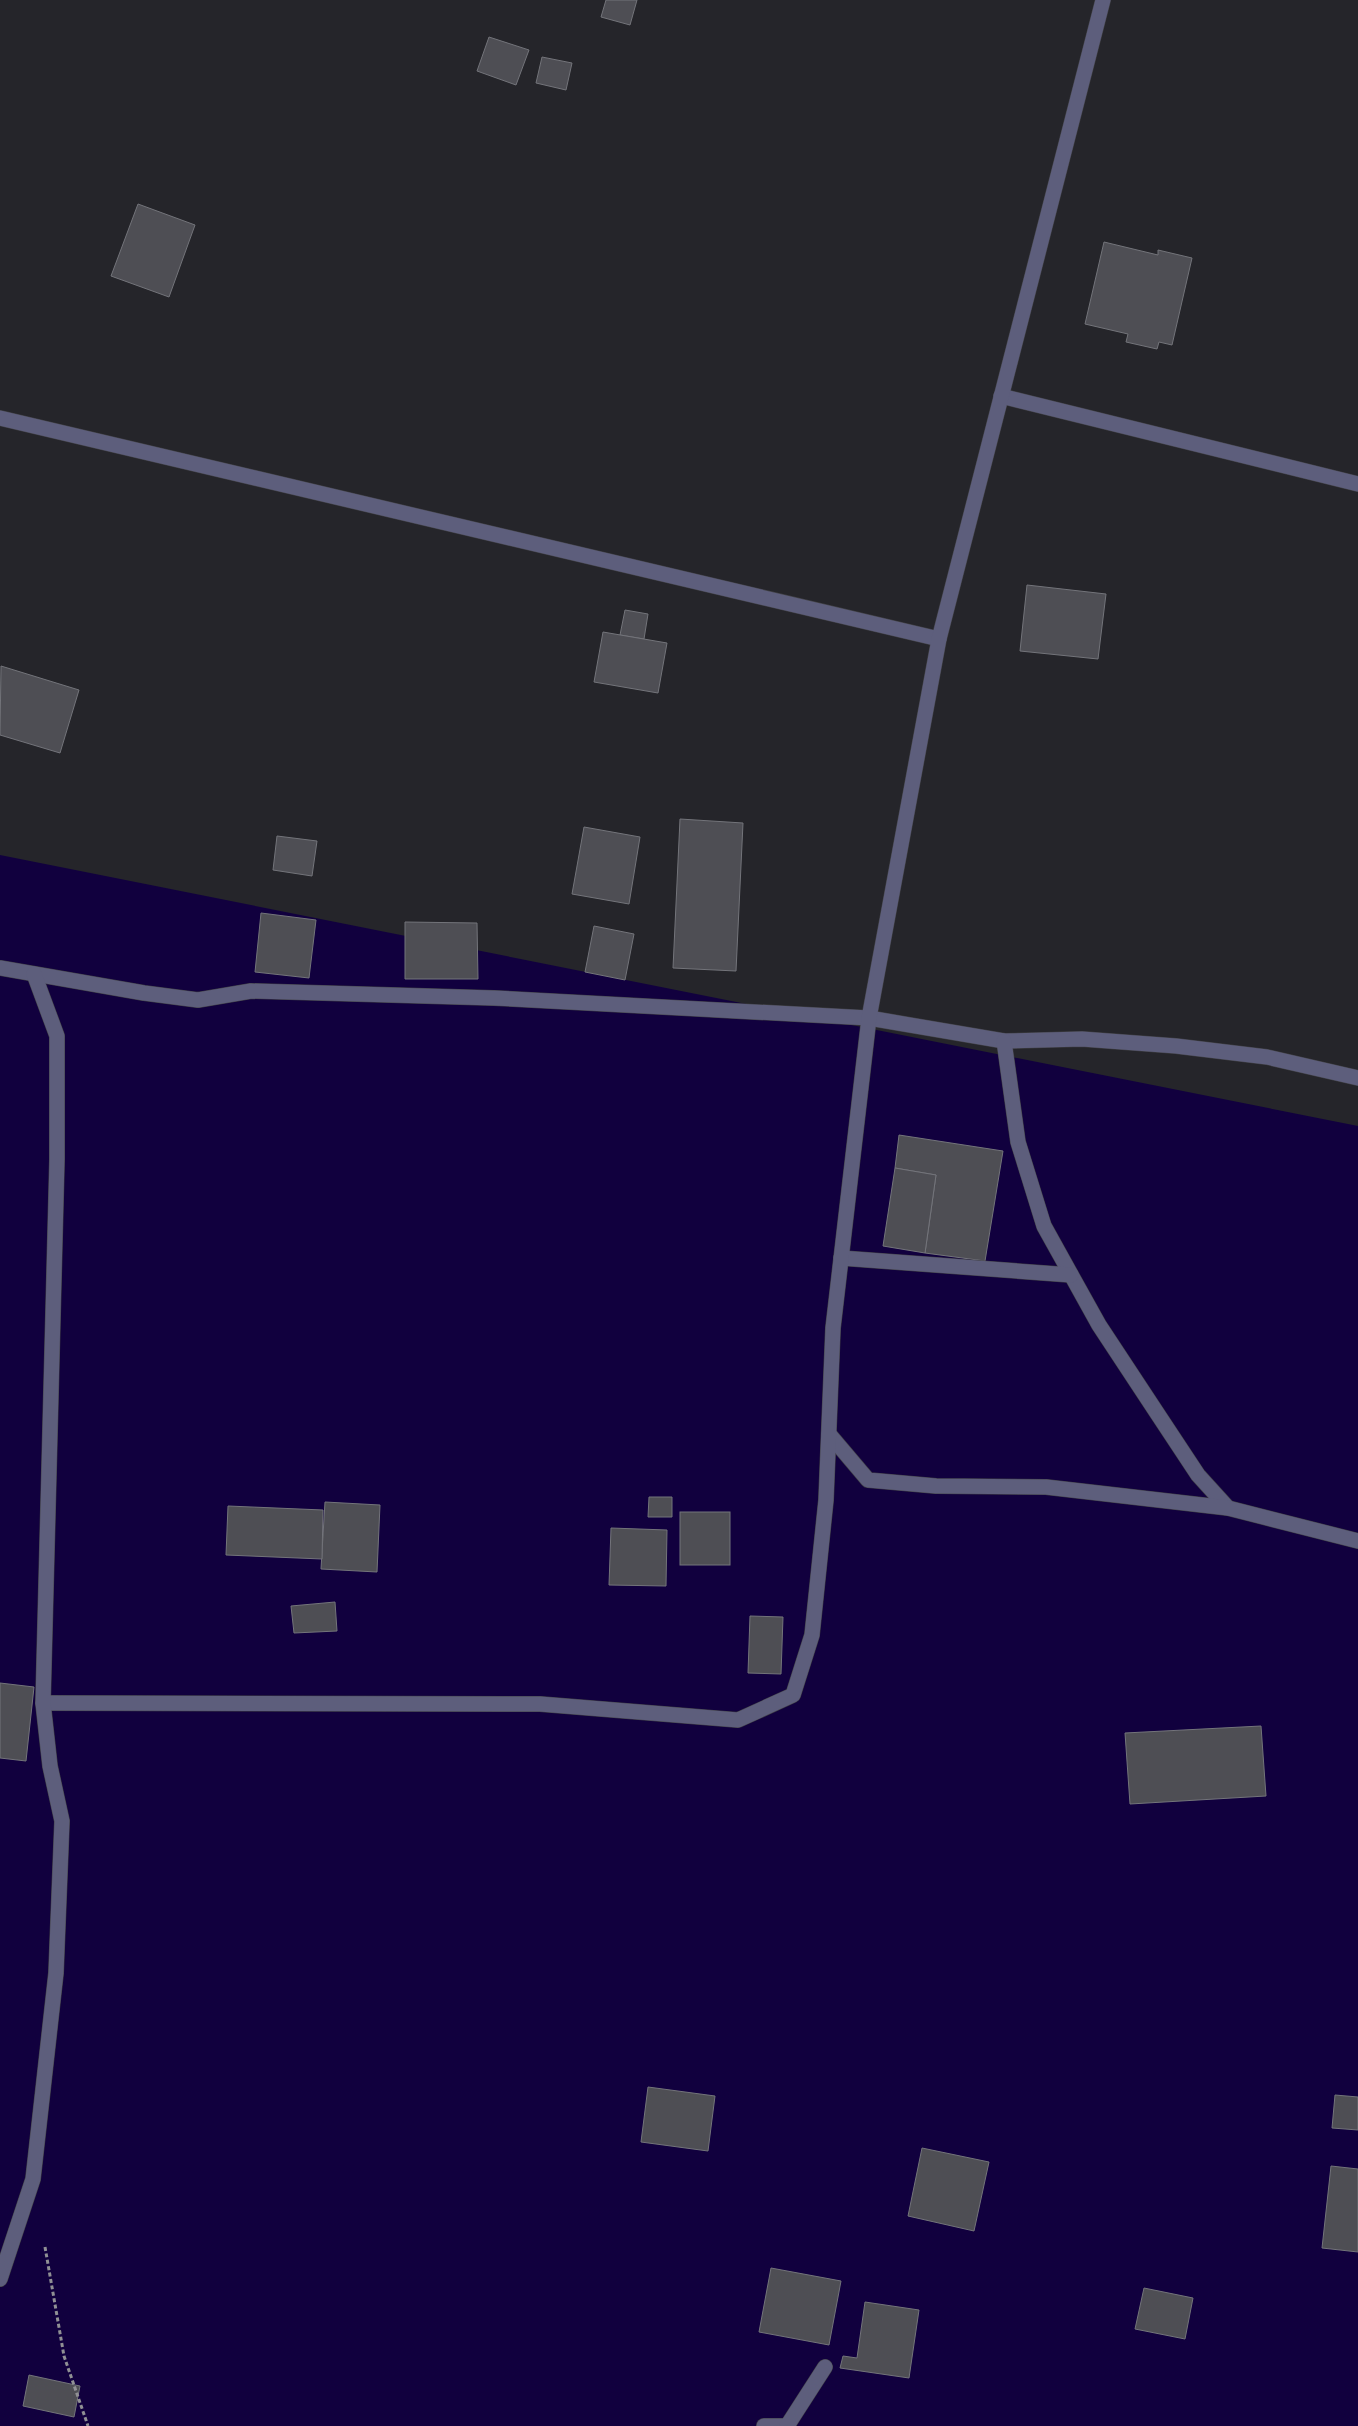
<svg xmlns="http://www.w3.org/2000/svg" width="1358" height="2426" font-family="Helvetica,sans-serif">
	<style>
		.water { fill: #11003e }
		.building { fill: #4e4e54; stroke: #73747a }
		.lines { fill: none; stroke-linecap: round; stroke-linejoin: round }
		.street-casing { stroke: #424247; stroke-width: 16 }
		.path { stroke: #909094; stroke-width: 3; stroke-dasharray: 4 2.5; stroke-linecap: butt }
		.street { stroke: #5d5e7c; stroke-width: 15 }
	</style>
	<rect width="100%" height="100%" fill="#25252a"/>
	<polygon class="water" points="0,855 1358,1126 1358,2426 0,2426"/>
	<g class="building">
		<polygon points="606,0 637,0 630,25 601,17"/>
		<polygon points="489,37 529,50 516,85 477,71"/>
		<polygon points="542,57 572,63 566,90 536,83"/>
		<polygon points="138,204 195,225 169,297 111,276"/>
		<polygon points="1104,242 1158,255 1158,250 1192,258 1172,345 1159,342 1157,349 1126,342 1128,334 1085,324"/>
		<polygon points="1027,585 1106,594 1098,659 1020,651"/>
		<polygon points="625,610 648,614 644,639 620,635"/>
		<polygon points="603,632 667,643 658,693 594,682"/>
		<polygon points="1,666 79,690 60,753 0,735"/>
		<polygon points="680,819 743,823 736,971 673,968"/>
		<polygon points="584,827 640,837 629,904 572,894"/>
		<polygon points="277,836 317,841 312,876 273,870"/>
		<polygon points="261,913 316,920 309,978 255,972"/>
		<polygon points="405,922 477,923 478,979 405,979"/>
		<polygon points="594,926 634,934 625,980 585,972"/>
		<polygon points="899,1135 1003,1151 985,1261 925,1253 936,1175 895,1168"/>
		<polygon points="895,1168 936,1175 925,1253 883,1246"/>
		<polygon points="649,1497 672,1497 672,1517 648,1517"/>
		<polygon points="325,1502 380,1505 377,1572 321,1569"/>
		<polygon points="228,1506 323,1510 322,1559 226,1555"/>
		<rect x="680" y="1512" width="50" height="53"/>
		<polygon points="611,1528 667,1530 666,1586 609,1585"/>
		<polygon points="335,1602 337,1631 294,1633 291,1606"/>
		<polygon points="750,1616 783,1617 781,1674 748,1673"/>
		<polygon points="0,1683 34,1687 26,1761 0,1758"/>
		<polygon points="1261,1726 1266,1796 1130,1804 1125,1733"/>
		<polygon points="648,2087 715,2096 708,2151 641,2142"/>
		<polygon points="1335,2095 1358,2097 1358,2130 1332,2128"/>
		<polygon points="922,2148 989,2162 974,2231 908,2216"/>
		<polygon points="1331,2166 1358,2169 1358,2252 1322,2248"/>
		<polygon points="771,2268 841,2281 829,2345 759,2332"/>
		<polygon points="1144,2288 1193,2298 1185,2339 1135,2329"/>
		<polygon points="865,2302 919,2310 909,2378 840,2368 843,2356 857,2358"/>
		<polygon points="29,2375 80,2386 74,2417 23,2406"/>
	</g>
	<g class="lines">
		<g class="street-casing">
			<g id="street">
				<polyline points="1001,396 1358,484"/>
				<polyline points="0,418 939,639"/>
				<polyline points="0,968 144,993 198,1000 251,991 494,998 869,1018 1004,1041 1082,1039 1176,1046 1267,1057 1358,1078"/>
				<polyline points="1004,1041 1018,1142 1044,1226 1099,1325 1157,1413 1198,1475 1228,1508"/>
				<polyline points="841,1258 1071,1275"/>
				<polyline points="829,1434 868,1480 936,1486 1046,1487 1228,1508 1358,1541"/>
				<polyline points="43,1703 540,1704 738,1720 793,1695 812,1635 826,1500 833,1328 869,1018 939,639 1103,0"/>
				<polyline points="0,2279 33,2179 56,1973 62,1821 50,1766 43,1703 57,1159 57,1036 34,974"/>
				<polyline points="764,2426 788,2426"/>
				<polyline points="787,2426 825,2367"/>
			</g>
		</g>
		<polyline class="path" points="45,2247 64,2356 88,2426"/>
		<use href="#street" class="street"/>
	</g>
</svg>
